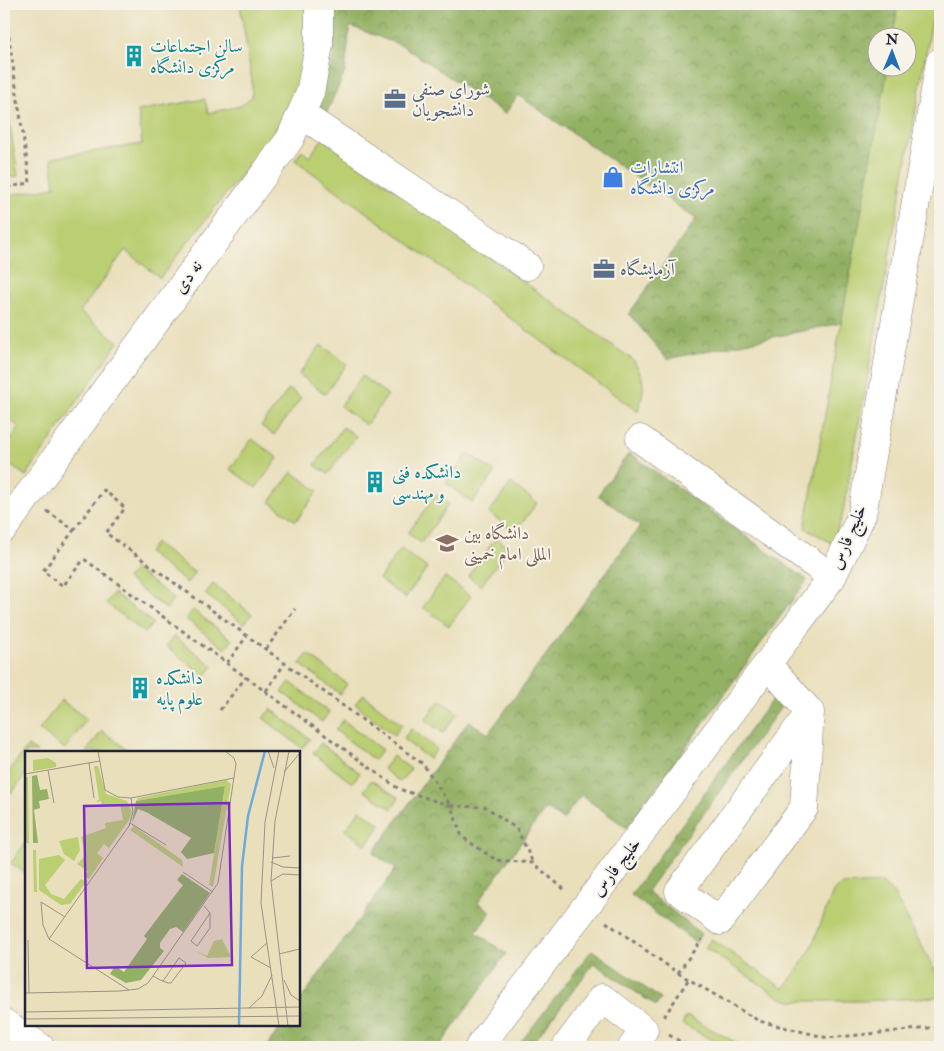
<svg xmlns="http://www.w3.org/2000/svg" width="944" height="1051" font-family="'IM FELL Double Pica',Amiri,serif">
	<style>
		.grass { fill: #bace72; stroke: #6e7856 }
		.forest { fill: url(#forest-crowns); stroke: #5a6a50 }
		.lines { fill: none; stroke-linecap: round; stroke-linejoin: round }
		.minor-casing { stroke: #86807b; stroke-width: 29 }
		.path { stroke: #86807b; stroke-width: 3; stroke-dasharray: 4 4; stroke-linecap: butt }
		.minor { stroke: #fff; stroke-width: 28 }
		.labels { text-anchor: middle; dominant-baseline: central; stroke-width: 4; stroke-linejoin: round; paint-order: stroke }
		.culture-label { font-size: 18px; fill: #0d838f; stroke: #f7f3e8; text-anchor: start }
		.service-label { font-size: 18px; fill: #4e5e75; stroke: #f7f3e8; text-anchor: start }
		.shop-label { font-size: 18px; fill: #366cbe; stroke: #f7f3e8; text-anchor: start }
		.street-label { font-size: 18px; fill: #22223b; stroke: #f7f3e8 }
		.education-label { font-size: 18px; fill: #785e54; stroke: #f7f3e8; text-anchor: start }
		.inset-river { fill: none; stroke: #6eaadf; stroke-width: 2.5 }
		.inset-road { fill: none; stroke: #999388; stroke-width: 1 }
		.view { fill: #7b2cbf; fill-opacity: 0.15; stroke: #7b2cbf; stroke-width: 2.5 }
		.inset-edge { fill: none; stroke: #22223b; stroke-width: 2.5 }
	</style>
	<defs>
		<pattern id="forest-crowns" width="20" height="18" patternUnits="userSpaceOnUse" patternTransform="scale(1.25)"><rect width="20" height="18" fill="#93b164"/><path d="M2 6a3 3 0 1 1 6 0M12 15a3 3 0 1 1 6 0" fill="none" stroke="#789054"/></pattern>
	</defs>
	<rect width="100%" height="100%" fill="#f7f3e8"/>
	<filter id="ink" filterUnits="userSpaceOnUse"><feTurbulence type="fractalNoise" baseFrequency=".02" numOctaves="2"/><feDisplacementMap in="SourceGraphic" scale="10" xChannelSelector="R" yChannelSelector="G"/><feConvolveMatrix kernelMatrix="1 2 1 2 8 2 1 2 1" color-interpolation-filters="sRGB"/></filter>
	<filter id="wash" filterUnits="userSpaceOnUse"><feTurbulence type="fractalNoise" baseFrequency=".0096" numOctaves="4" result="noise"/><feDisplacementMap in="SourceGraphic" scale="20" xChannelSelector="R" yChannelSelector="G"/><feGaussianBlur stdDeviation="1.12" result="paint"/><feColorMatrix in="noise" values="0 0 0 0 0 0 0 0 0 0 0 0 0 0 0 0 0 1.4 0 .05"/><feComposite in="paint" operator="in"/></filter>
	<g filter="url(#wash)">
		<rect width="100%" height="100%" fill="#e9dfbb"/>
		<g class="grass">
			<polygon points="240,4 308,4 309,43 295,99 274,132 160,278 125,250 80,312 118,342 26,476 4,461 4,449 19,427 4,415 4,326 8,318 8,292 4,288 4,196 55,187 51,158 142,144 138,111 205,99 208,113 240,106 252,97 252,82"/>
			<polygon points="897,4 935,4 842,517 832,543 805,528 886,68 906,68 906,38 891,37"/>
			<polygon points="4,88 18,176 4,178"/>
			<path d="M 323,138 L 633,360 C 646,380 645,389 638,412 L 295,160 L 302,150 L 309,157 Z"/>
			<polygon points="321,345 347,364 325,394 299,374"/>
			<polygon points="362,376 388,395 366,425 340,406"/>
			<polygon points="289,389 301,398 274,435 261,426"/>
			<polygon points="343,427 356,436 328,474 315,465"/>
			<polygon points="252,439 278,458 256,488 230,469"/>
			<polygon points="468,453 495,473 472,503 446,483"/>
			<polygon points="292,472 318,491 296,521 270,502"/>
			<polygon points="511,483 537,503 515,532 489,513"/>
			<polygon points="436,495 449,504 421,543 408,533"/>
			<polygon points="496,538 509,547 481,586 468,576"/>
			<polygon points="155,543 195,573 187,583 148,553"/>
			<polygon points="401,549 427,568 405,598 379,579"/>
			<polygon points="135,569 174,599 166,609 127,579"/>
			<polygon points="445,577 471,596 449,626 423,607"/>
			<polygon points="213,584 252,614 244,624 205,594"/>
			<polygon points="114,593 153,623 145,633 106,603"/>
			<polygon points="193,610 232,640 225,649 186,619"/>
			<polygon points="174,636 213,666 205,676 166,646"/>
			<polygon points="308,654 347,684 340,694 300,664"/>
			<polygon points="290,682 329,712 322,722 282,692"/>
			<polygon points="363,694 402,725 394,735 355,704"/>
			<polygon points="61,700 87,719 65,749 39,730"/>
			<polygon points="440,700 458,713 443,733 425,720"/>
			<polygon points="271,709 310,739 302,748 263,718"/>
			<polygon points="343,720 382,750 374,760 335,730"/>
			<polygon points="411,729 437,749 429,759 403,739"/>
			<polygon points="102,731 128,750 126,752 86,752"/>
			<polygon points="321,743 360,773 352,783 313,753"/>
			<polygon points="28,746 37,752 26,752 26,774 12,793 4,787 4,778"/>
			<polygon points="393,756 411,769 400,782 383,769"/>
			<polygon points="371,780 399,798 392,809 364,791"/>
			<polygon points="360,810 381,825 366,845 345,830"/>
			<polygon points="26,842 26,874 11,863"/>
			<polygon points="882,883 894,894 938,976 940,997 861,1001 791,1001 781,998 705,948 711,939 784,989 810,951 833,892 840,885"/>
			<polygon points="687,1016 744,1047 726,1047 682,1024"/>
		</g>
		<g class="forest">
			<polygon points="336,4 898,4 893,37 876,38 876,68 888,68 841,323 667,359 629,314 696,219 518,95 505,114 403,46 350,26 345,72 322,123 310,116 332,63"/>
			<polygon points="629,453 807,580 627,828 581,795 563,820 546,808 478,902 491,912 476,932 506,954 439,1047 266,1047 282,1025 299,1025 299,1002 396,869 373,853 469,721 488,734 640,526 598,495"/>
			<polygon points="781,687 789,696 647,891 701,934 696,943 631,895"/>
			<polygon points="592,950 661,999 656,1006 594,963 530,1047 517,1047"/>
		</g>
	</g>
	<g filter="url(#ink)">
		<g class="lines">
			<g class="minor-casing">
				<g id="minor">
					<polyline points="301,114 527,266"/>
					<polyline points="640,439 832,577"/>
					<polyline points="4,528 290,139 310,93 319,45 319,4"/>
					<polyline points="767,664 810,712 679,891 720,921 804,808 810,712"/>
					<polyline points="4,1023 40,1047"/>
					<polyline points="479,1047 639,836 832,577 862,515 940,62"/>
					<polyline points="566,1047 602,998 644,1030 632,1047"/>
				</g>
			</g>
			<g class="path">
				<polyline points="4,4 30,183 4,188"/>
				<polyline points="47,511 74,530 43,571 63,586 84,559 399,789 451,806 462,837 496,860 533,863 565,890"/>
				<polyline points="74,530 104,490 125,508 106,533 423,764 451,806 486,807 517,829 533,863"/>
				<polyline points="266,649 295,609"/>
				<polyline points="227,663 247,636"/>
				<polyline points="266,691 285,663"/>
				<polyline points="220,710 246,677"/>
				<polyline points="606,922 678,973 759,1021 828,1038 940,1027"/>
				<polyline points="678,973 702,939"/>
				<polyline points="664,1017 688,980"/>
				<polyline points="669,1035 690,1047"/>
			</g>
			<use href="#minor" class="minor"/>
		</g>
	</g>
	<defs>
		<g id="building-bare" transform="scale(1.725)"><path d="M-4-6H4V6H1V3H-1V6H-4ZM-2.5-4.3h1.7v1.8h-1.7ZM.8-4.3h1.7v1.8H.8ZM-2.5-1h1.7V.8h-1.7ZM.8-1h1.7V.8H.8Z" fill="#0f9aa8" stroke="#f7f3e8" stroke-width="2.5" paint-order="stroke"/></g>
		<g id="office-bare" transform="scale(1.725)"><path d="M-6-3h4V-5.5h4V-3h4V5H-6ZM-1-4.5V-3h2v-1.5ZM-6 0V1H6V0Z" fill="#5c6f8a" stroke="#f7f3e8" stroke-width="2.5" paint-order="stroke"/></g>
		<g id="shop-bare" transform="scale(1.725)"><path d="M-5-2.5h2.3a2.7 3.5 0 0 1 5.4 0H5L5.5 6h-11ZM-1.5-2.5h3a1.5 2.3 0 0 0-3 0Z" fill="#3f7fe0" stroke="#f7f3e8" stroke-width="2.5" paint-order="stroke"/></g>
		<g id="university-bare" transform="scale(1.725)"><path d="M0-5L7-2L0 1L-7-2ZM-4 1L0 2.5L4 1V4Q0 6-4 4Z" fill="#8d6e63" stroke="#f7f3e8" stroke-width="2.5" paint-order="stroke"/></g>
	</defs>
	<g fill-rule="evenodd">
		<use href="#building-bare" x="134" y="56"/>
		<use href="#office-bare" x="395" y="99"/>
		<use href="#shop-bare" x="613" y="177"/>
		<use href="#office-bare" x="604" y="269"/>
		<use href="#building-bare" x="375" y="482"/>
		<use href="#university-bare" x="447" y="543"/>
		<use href="#building-bare" x="140" y="688"/>
	</g>
	<g class="labels">
		<g class="culture-label">
			<text x="150" y="46">سالن اجتماعات<tspan x="150" dy="21">مرکزی دانشگاه</tspan></text>
			<text x="392" y="472">دانشکده فنی<tspan x="392" dy="21">و مهندسی</tspan></text>
			<text x="156" y="678">دانشکده<tspan x="156" dy="21">علوم پایه</tspan></text>
		</g>
		<g class="service-label">
			<text x="412" y="89">شورای صنفی<tspan x="412" dy="21">دانشجویان</tspan></text>
			<text x="620" y="269">آزمایشگاه</text>
		</g>
		<g class="shop-label">
			<text x="630" y="167">انتشارات<tspan x="630" dy="21">مرکزی دانشگاه</tspan></text>
		</g>
		<g class="street-label">
			<text transform="translate(188 277) rotate(-54)">نه دی</text>
			<text transform="translate(848 537) rotate(-67)">خلیج فارس</text>
			<text transform="translate(616 867) rotate(-52)">خلیج فارس</text>
		</g>
		<g class="education-label">
			<text x="464" y="533">دانشگاه بین<tspan x="464" dy="21">المللی امام خمینی</tspan></text>
		</g>
	</g>
	<g transform="translate(25 751)">
		<rect width="275" height="275" fill="#e9dfbb"/>
		<path d="M 23,7 L 31,12 L 31,16 L 8,20 L 8,9 ZM 69,15 L 73,15 L 81,43 L 102,50 L 107,61 L 104,69 L 84,97 L 79,93 L 72,102 L 78,107 L 64,128 L 60,125 L 63,120 L 52,113 L 61,104 L 56,86 L 81,77 L 80,72 L 98,69 L 95,53 L 77,55 L 76,50 L 71,51 L 74,48 ZM 0,26 L 3,26 L 4,92 L 0,92 ZM 201,29 L 206,33 L 188,136 L 184,134 L 200,35 L 111,50 L 113,47 ZM 109,75 L 157,109 L 158,116 L 105,79 ZM 53,86 L 55,99 L 49,110 L 39,103 L 34,90 ZM 8,99 L 11,99 L 12,141 L 9,141 ZM 34,104 L 40,109 L 20,134 L 26,143 L 39,148 L 56,128 L 61,131 L 45,153 L 36,154 L 14,139 L 14,108 ZM 197,188 L 206,206 L 183,207 L 170,199 L 182,205 L 189,190 Z" fill="#bace72"/>
		<path d="M 12,24 L 15,39 L 22,38 L 24,48 L 14,50 L 15,57 L 9,59 L 13,92 L 8,92 L 7,25 ZM 200,35 L 189,102 L 162,108 L 156,101 L 166,87 L 121,61 L 113,58 L 107,72 L 111,50 ZM 157,123 L 185,142 L 158,181 L 151,176 L 145,178 L 135,192 L 135,197 L 139,200 L 116,229 L 101,232 L 85,223 L 90,215 L 99,221 L 122,188 L 119,185 L 158,134 L 152,129 Z" fill="#93b164"/>
		<path class="inset-river" d="M 214,275 L 217,115 L 223,65 L 240,0"/>
		<path class="inset-road" d="M 73,0 L 80,39 L 93,46 L 106,47 L 209,27M 243,0 L 249,17M 64,12 L 69,47M 23,19 L 29,52M 259,21 L 275,2M 0,23 L 75,10M 105,72 L 141,94M 247,107 L 265,105M 246,111 L 258,116 L 275,117M 158,121 L 188,141M 246,130 L 258,123 L 275,124M 179,155 L 185,162 L 166,190 L 172,195 L 185,177 L 185,162M 24,188 L 104,75 L 108,61 L 106,47M 24,188 L 104,239M 24,188 L 18,174 L 16,151 L 40,166M 3,189 L 4,242M 254,203 L 275,198M 226,206 L 242,192M 226,206 L 246,217M 128,225 L 135,229 L 138,230 L 143,232 L 146,232 L 161,212 L 154,207 L 138,230M 259,229 L 266,244 L 275,250M 0,242 L 95,240 L 113,238 L 123,232 L 193,132 L 211,13 L 209,7 L 200,0M 224,257 L 237,245 L 247,224M 0,261 L 275,256M 0,268 L 275,265M 254,275 L 236,152 L 240,71 L 254,0M 263,275 L 246,130 L 250,70 L 264,0"/>
		<path class="view" d="M 204,52 L 207,214 L 62,217 L 59,55 Z"/>
		<rect width="275" height="275" class="inset-edge"/>
	</g>
	<rect width="944" height="1051" fill="none" stroke="#f7f3e8" stroke-width="20"/>
	<g transform="translate(892 52) rotate(1)"><circle r="24" fill="#f7f3e8" stroke="#a29fa3"/>
	<path d="M0-4L9 19L0 12L-9 19Z" fill="#1f6fb2"/>
	<text y="-8" font-size="14" font-weight="bold" text-anchor="middle" fill="#22223b">N</text>
	</g>
</svg>
